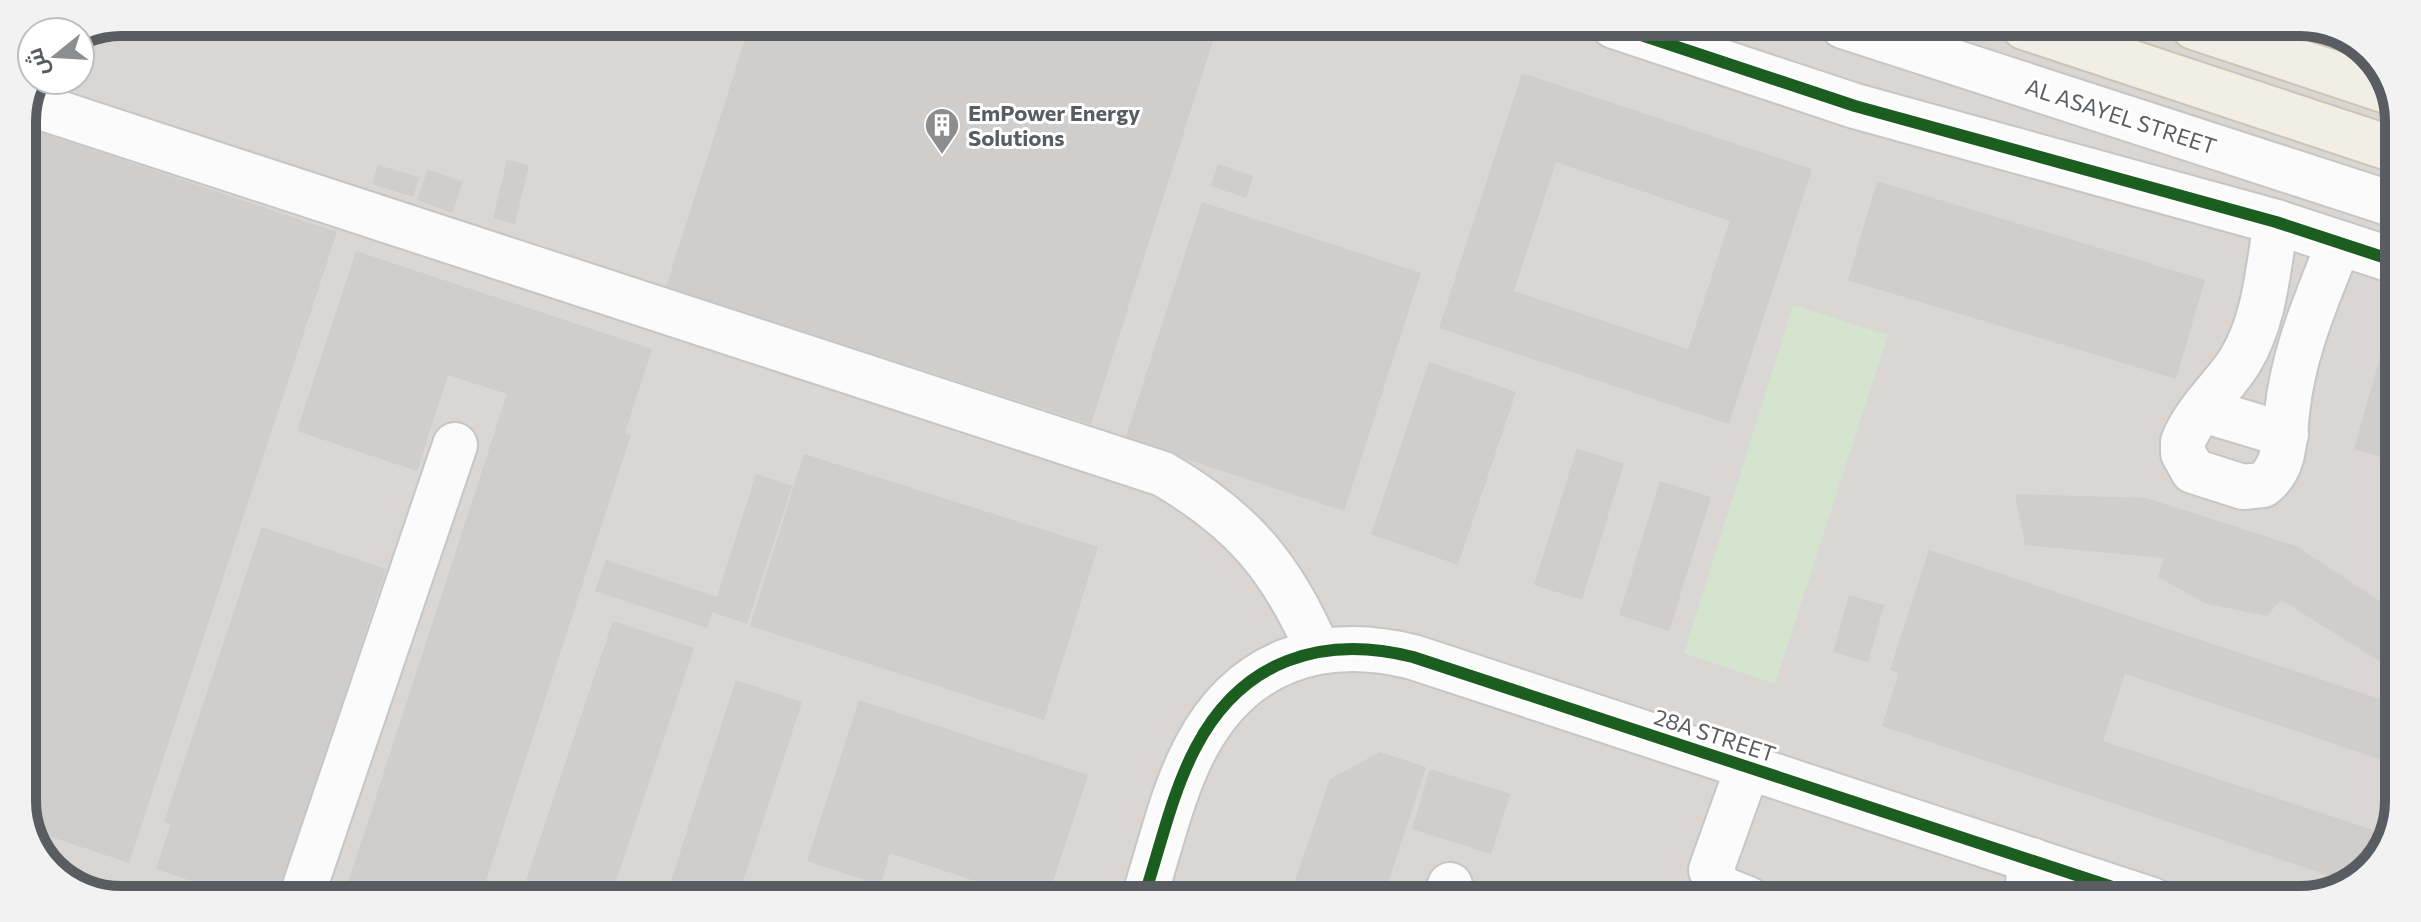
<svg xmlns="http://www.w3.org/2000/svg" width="2421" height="922" font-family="Commissioner,Cairo,sans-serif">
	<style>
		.industrial { fill: #d9d6d3 }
		.green { fill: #d4e4cf }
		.building { fill: #cfcecc; fill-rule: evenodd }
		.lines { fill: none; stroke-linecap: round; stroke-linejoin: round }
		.minor-casing { stroke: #c5c6c5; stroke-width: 48 }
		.major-casing { stroke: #cfc4b3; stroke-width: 48 }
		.minor { stroke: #fcfbfb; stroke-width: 44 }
		.major { stroke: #f1eee6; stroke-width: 44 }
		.cycleway-casing { stroke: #fff; stroke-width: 17 }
		.cycleway { stroke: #1b5e20; stroke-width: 12 }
		.labels { text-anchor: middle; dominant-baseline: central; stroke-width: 6; stroke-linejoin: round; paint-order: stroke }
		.poi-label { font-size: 22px; font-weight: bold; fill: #595d61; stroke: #fff; text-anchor: start }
		.street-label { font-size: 22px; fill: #595d61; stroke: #fff }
		.rim { fill: none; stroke: #595d61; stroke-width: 10 }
	</style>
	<rect width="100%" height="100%" fill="#e9e7e3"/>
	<polygon class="industrial" points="121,22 2332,27 2379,61 2399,114 2394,833 2355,883 2300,900 89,895 43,862 22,808 22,115 38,80 80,80 80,39"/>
	<polygon class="green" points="1793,305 1888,335 1775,684 1684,653"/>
	<g class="building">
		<polygon points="750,24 1218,25 1091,424 666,287"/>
		<path d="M 1522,73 L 1812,169 L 1729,424 L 1439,328 ZM 1556,162 L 1730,221 L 1688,349 L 1514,291 Z"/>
		<polygon points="34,130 337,232 129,863 31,830 22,808 22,165"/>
		<polygon points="507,160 529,165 515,224 493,218"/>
		<polygon points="1218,164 1253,176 1246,198 1211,186"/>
		<polygon points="378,165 419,177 413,197 372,184"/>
		<polygon points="428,169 463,182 452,213 417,200"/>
		<polygon points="1877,181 2205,280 2176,379 1848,280"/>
		<polygon points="1202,202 1421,273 1344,511 1125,439"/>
		<polygon points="356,251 652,349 625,433 631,435 481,896 344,895 507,394 448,375 417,471 297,431"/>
		<polygon points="2383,347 2397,351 2396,461 2354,449"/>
		<polygon points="1429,362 1516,392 1458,565 1371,534"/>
		<polygon points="1577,448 1624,464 1582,600 1534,585"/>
		<polygon points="804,454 1098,547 1044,720 750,626"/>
		<polygon points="756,474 792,486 747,624 712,612 707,628 595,591 606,560 717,597"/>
		<polygon points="1660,481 1711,497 1669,631 1619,615"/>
		<polygon points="2015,494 2146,498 2296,546 2395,611 2395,658 2389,667 2281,600 2267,616 2207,604 2158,577 2164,558 2025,545"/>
		<polygon points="262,527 386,569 289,864 293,865 283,895 233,895 156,869 171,824 164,822"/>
		<polygon points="1929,550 2395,704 2394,764 2125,674 2103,741 2391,836 2354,884 1882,726 1899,673 1890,670"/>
		<polygon points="1849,595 1884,605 1868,662 1833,652"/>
		<polygon points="613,621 694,648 611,896 521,896"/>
		<polygon points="736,680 802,702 738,896 666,896"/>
		<polygon points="859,700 1088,775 1048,897 1024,897 890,853 880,885 807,861"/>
		<polygon points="1380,752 1426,767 1383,898 1289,898 1330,779"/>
		<polygon points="1430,769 1510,794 1491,854 1412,829"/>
		<polygon points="804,881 850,896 799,896"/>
		<polygon points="1496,883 1540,898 1490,898"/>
	</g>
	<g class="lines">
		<g class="minor-casing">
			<g id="minor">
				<polyline points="1614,26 1855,106 2276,222 2398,262"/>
				<polyline points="1843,26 2398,206"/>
				<path d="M 28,103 L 1163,474 C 1242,520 1282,567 1318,651"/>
				<path d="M 2276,222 C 2268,269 2265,320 2240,361 C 2223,388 2194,412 2183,442 L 2183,453 L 2193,471 L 2243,487 L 2263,485 C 2286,467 2284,440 2287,413 C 2293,352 2317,299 2339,243"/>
				<polyline points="2203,410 2286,435"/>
				<polyline points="302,895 455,445"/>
				<path d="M 1144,897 C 1160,848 1172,792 1196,747 C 1242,660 1322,634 1413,657 L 2152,900"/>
				<polyline points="1446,898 1450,885"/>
				<polyline points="1748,899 1720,888 1711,870 1748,767"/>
				<polyline points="2025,899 2032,860"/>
			</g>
		</g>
		<g class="major-casing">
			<g id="major">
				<polyline points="2024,27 2398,151"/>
				<polyline points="2194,27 2390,92"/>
			</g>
		</g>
		<use href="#minor" class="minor"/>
		<use href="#major" class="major"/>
		<g class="cycleway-casing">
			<g id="cycleway">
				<polyline points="1614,26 1855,106 2276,222 2398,262"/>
				<path d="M 1144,897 C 1160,848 1172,792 1196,747 C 1242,660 1322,634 1413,657 L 2152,900"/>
			</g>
		</g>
		<use href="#cycleway" class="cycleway"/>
	</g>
	<defs>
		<g id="building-pin" transform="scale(1.8)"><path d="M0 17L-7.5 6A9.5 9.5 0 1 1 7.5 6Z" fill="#8b8d8e" stroke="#fff"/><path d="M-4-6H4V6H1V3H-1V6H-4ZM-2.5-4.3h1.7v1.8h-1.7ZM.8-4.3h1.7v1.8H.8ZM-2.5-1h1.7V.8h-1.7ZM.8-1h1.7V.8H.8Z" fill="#fff"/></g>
	</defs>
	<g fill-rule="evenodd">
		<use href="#building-pin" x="942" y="125"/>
	</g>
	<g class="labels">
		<g class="poi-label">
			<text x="968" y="112">EmPower Energy<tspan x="968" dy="25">Solutions</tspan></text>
		</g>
		<g class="street-label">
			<text transform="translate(2121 116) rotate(18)">AL ASAYEL STREET</text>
			<text transform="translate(1715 735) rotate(18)">28A STREET</text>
		</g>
	</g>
	<path d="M0 0H2421V922H0ZM121 36H2300A85 85 0 0 1 2385 121V801A85 85 0 0 1 2300 886H121A85 85 0 0 1 36 801V121A85 85 0 0 1 121 36Z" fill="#f2f2f2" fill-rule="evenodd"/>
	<path class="rim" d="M121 36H2300A85 85 0 0 1 2385 121V801A85 85 0 0 1 2300 886H121A85 85 0 0 1 36 801V121A85 85 0 0 1 121 36Z"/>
	<g transform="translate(56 56) rotate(252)"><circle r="38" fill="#ffffff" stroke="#bdbec0" stroke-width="2"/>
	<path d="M0-6L14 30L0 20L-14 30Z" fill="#8b8d8e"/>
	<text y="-12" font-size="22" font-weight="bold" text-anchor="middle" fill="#595d61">ش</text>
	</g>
</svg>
